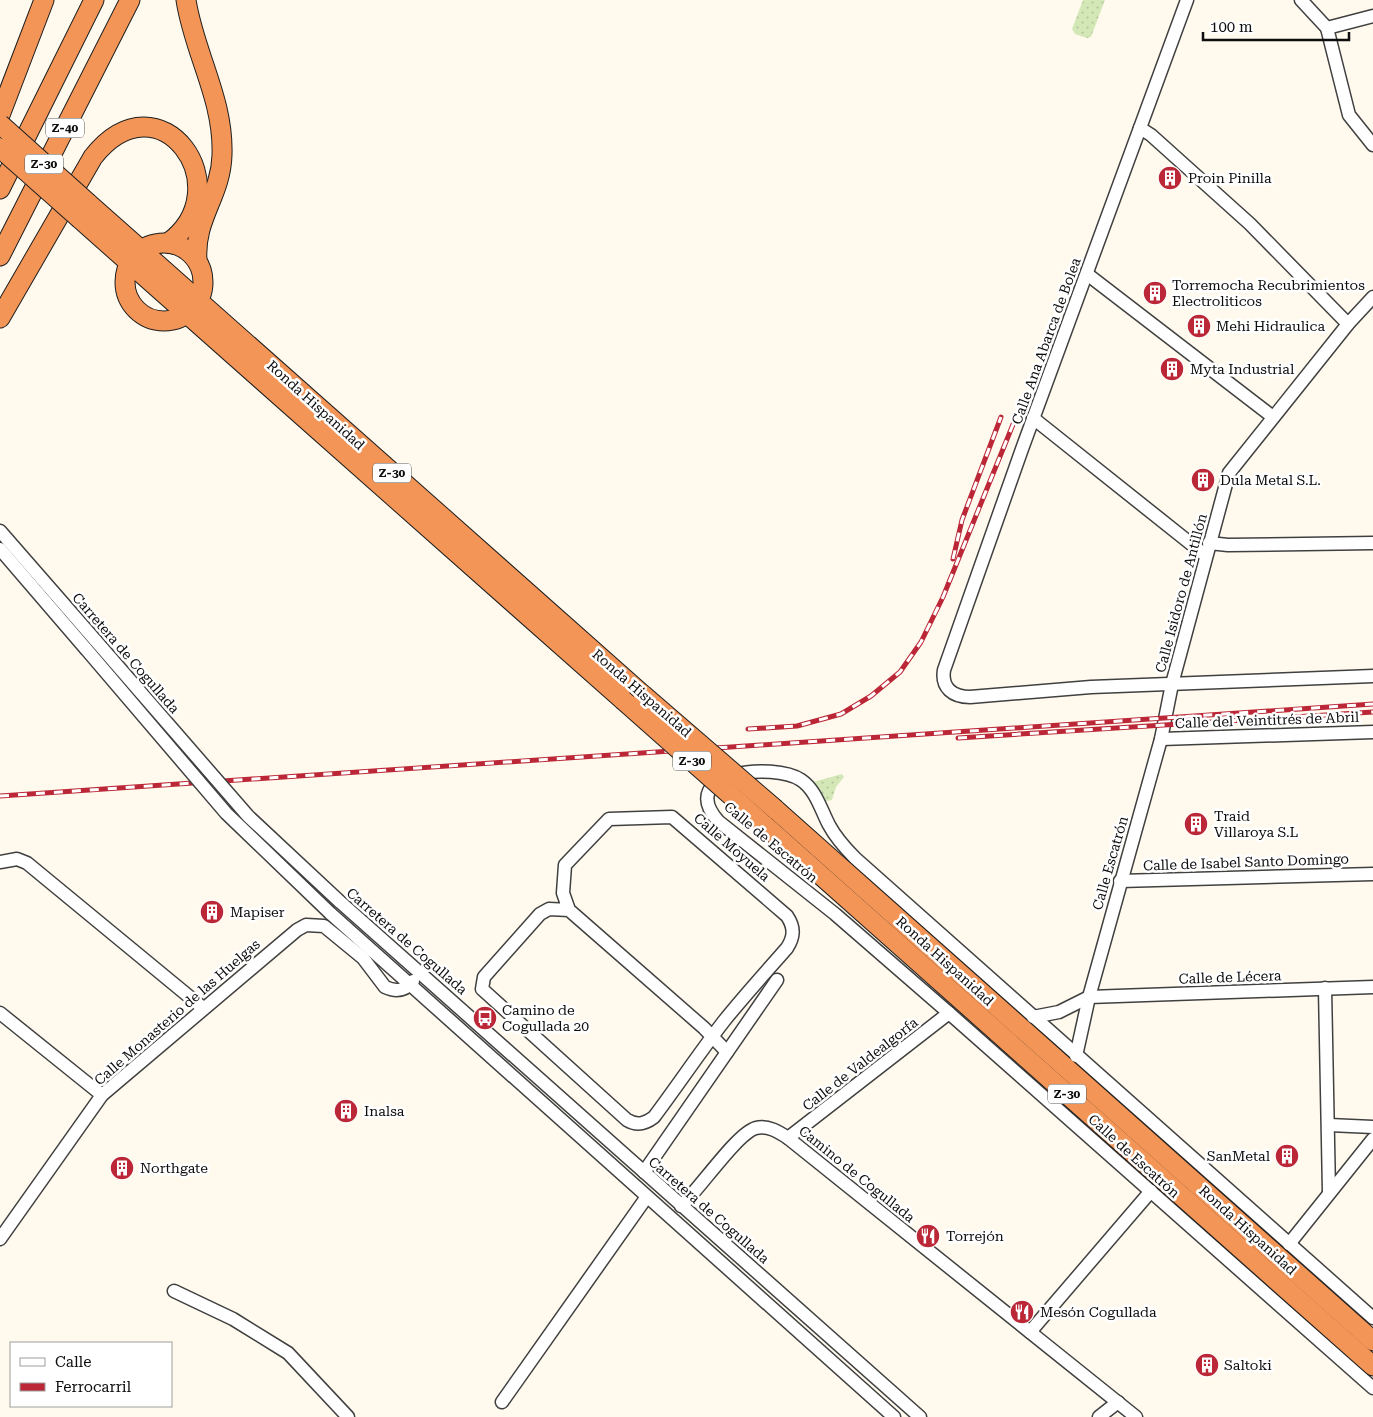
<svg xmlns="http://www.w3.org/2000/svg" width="1373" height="1417" font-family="'Roboto Serif',serif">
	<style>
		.grass { fill: url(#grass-dots) }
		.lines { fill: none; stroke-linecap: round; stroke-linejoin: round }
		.minor-casing { stroke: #404040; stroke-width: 15 }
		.highway-casing { stroke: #1e1e1e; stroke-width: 21 }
		.minor { stroke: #fff; stroke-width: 12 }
		.highway { stroke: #f29557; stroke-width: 19 }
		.rail-casing { stroke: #bb2737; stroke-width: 5 }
		.rail { stroke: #fff; stroke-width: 3; stroke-dasharray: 9; stroke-linecap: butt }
		.minor-bridge-casing { stroke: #404040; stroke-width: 15; stroke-linecap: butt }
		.highway-bridge-casing { stroke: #1e1e1e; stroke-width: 21; stroke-linecap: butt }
		.minor-bridge { stroke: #fff; stroke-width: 12 }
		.highway-bridge { stroke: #f29557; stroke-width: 19 }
		.labels { text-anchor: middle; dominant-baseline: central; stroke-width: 5; stroke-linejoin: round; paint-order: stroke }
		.shield { fill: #fff; stroke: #565656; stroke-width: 1 }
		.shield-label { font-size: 12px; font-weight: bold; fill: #0d0d0d }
		.poi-label { font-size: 14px; fill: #0d0d0d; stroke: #fff; text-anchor: start }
		.street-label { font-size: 14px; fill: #0d0d0d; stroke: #fff }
	</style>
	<defs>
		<pattern id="grass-dots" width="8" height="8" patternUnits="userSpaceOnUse" patternTransform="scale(1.25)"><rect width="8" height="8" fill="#d4e8b7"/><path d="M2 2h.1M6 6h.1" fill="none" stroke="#b5c69c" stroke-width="1.8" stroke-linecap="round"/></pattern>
	</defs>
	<rect width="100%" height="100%" fill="#fffaed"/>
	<g class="grass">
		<polygon points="1083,0 1105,0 1091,37 1087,38 1075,34 1072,29"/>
		<polygon points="842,774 844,777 836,787 832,800 822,802 813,782"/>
	</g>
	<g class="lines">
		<g class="minor-casing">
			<g id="minor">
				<path d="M 1187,0 L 1022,449 L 944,670 C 941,688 953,697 970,697 L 1091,687 L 1373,676"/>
				<polyline points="1301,0 1327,28 1349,115 1373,145"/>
				<polyline points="1327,28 1373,16"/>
				<polyline points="1140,128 1151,135 1250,224 1348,324"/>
				<polyline points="1087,274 1273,417"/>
				<polyline points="1033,418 1205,555"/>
				<polyline points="0,531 96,641"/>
				<polyline points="1209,543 1228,545 1373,543"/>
				<polyline points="0,549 86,649"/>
				<polyline points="1161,739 1373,732"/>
				<polyline points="0,862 17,859 27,863 203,1008"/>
				<polyline points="1120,881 1373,874"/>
				<polyline points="339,901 920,1417"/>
				<path d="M 569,910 L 549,909 L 540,914 L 484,977 L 482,989 L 627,1120 C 637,1126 645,1124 654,1117 C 678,1085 700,1052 724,1021 C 744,996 766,972 787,948 C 794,937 795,928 787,916 L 672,817 L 609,819 L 565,865 L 563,893 L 569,910 L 704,1028 L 727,1052"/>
				<polyline points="330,913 894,1417"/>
				<polyline points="1325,988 1329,1192"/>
				<polyline points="0,1013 102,1095"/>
				<polyline points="1033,1017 1059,1012 1089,997 1373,987"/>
				<polyline points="1076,1056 1089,997 1161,739 1172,684 1229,473 1348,324 1373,297"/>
				<polyline points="1329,1125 1373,1127"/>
				<polyline points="788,1138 949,1013"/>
				<polyline points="644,1172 777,980"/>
				<path d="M 681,1206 C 699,1190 737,1133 756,1128 C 768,1125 779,1132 788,1138 L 1136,1417"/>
				<path d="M 0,1239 L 102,1095 L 297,930 L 306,925 L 324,926 L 363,958 L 385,987 C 396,992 405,991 413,981"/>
				<polyline points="1289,1244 1373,1139"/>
				<polyline points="174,1291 233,1319 288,1353 348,1417"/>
				<path d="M 1373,1318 L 855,858 C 845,848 836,838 829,825 C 821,810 816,790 801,780 C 774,762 675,771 718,821 L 835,914 L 949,1013 L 1373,1388"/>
				<polyline points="1030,1332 1151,1191"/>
				<polyline points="502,1402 646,1198"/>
				<polyline points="1099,1417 1118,1402"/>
			</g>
		</g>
		<g class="highway-casing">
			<g id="highway">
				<path d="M 186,0 C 194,53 224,99 222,155 C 221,196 194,218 197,260"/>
				<polyline points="0,115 44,0"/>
				<polyline points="0,189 94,0"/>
				<polyline points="88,203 643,695"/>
				<polyline points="80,219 623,700"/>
				<circle cx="164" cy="282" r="39"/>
				<polyline points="0,256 130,0"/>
				<path d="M 0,318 L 93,157 C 160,72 243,189 168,243"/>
				<polyline points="775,809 1373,1341"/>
				<polyline points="761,822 1373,1366"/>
			</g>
		</g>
		<use href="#minor" class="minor"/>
		<use href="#highway" class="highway"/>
		<g class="rail-casing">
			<g id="rail">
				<polyline points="953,559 962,520 1001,417"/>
				<polyline points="748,729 797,726 841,714 871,696 900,672 921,642 943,597 1014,422"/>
				<polyline points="958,738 1373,712"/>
				<polyline points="0,796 1373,704"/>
			</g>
		</g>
		<use href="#rail" class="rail"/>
		<g class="minor-bridge-casing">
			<g id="minor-bridge">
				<polyline points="96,641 248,816 339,901"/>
				<polyline points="86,649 226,813 330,913"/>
			</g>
		</g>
		<g class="highway-bridge-casing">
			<g id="highway-bridge">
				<polyline points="0,124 88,203"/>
				<polyline points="0,148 80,219"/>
				<polyline points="643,695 775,809"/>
				<polyline points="623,700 761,822"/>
			</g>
		</g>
		<use href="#minor-bridge" class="minor-bridge"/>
		<use href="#highway-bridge" class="highway-bridge"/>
	</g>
	<defs>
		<g id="building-disc" transform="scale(1.25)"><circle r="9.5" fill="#bb2737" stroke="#fff"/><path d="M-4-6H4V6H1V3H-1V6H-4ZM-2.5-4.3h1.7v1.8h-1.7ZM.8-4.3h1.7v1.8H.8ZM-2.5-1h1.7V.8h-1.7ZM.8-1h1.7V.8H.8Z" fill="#fff"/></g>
		<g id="bus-disc" transform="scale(1.25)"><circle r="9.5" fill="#bb2737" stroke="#fff"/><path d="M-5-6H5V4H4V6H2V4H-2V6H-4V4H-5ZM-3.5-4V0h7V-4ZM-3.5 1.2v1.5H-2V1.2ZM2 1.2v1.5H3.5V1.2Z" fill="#fff"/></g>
		<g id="restaurant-disc" transform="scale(1.25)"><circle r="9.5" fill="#bb2737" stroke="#fff"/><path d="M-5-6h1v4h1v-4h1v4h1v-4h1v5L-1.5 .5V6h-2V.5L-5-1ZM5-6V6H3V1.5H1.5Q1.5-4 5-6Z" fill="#fff"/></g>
	</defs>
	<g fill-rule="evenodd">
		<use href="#building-disc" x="1170" y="178"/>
		<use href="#building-disc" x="1155" y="293"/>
		<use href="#building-disc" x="1199" y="326"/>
		<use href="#building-disc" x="1172" y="369"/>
		<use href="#building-disc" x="1203" y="480"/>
		<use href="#building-disc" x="1196" y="824"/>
		<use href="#building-disc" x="212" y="912"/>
		<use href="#bus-disc" x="485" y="1018"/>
		<use href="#building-disc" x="346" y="1111"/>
		<use href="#building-disc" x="1287" y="1156"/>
		<use href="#building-disc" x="122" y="1168"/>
		<use href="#restaurant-disc" x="928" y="1236"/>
		<use href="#restaurant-disc" x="1022" y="1312"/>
		<use href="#building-disc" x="1207" y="1365"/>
	</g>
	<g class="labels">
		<g class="shield">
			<rect x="46" y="118.5" width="38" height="19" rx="4"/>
			<rect x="25" y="154.5" width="38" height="19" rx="4"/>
			<rect x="373" y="463.5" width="38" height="19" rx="4"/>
			<rect x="673" y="751.5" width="38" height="19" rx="4"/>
			<rect x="1048" y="1084.5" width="38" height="19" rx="4"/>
		</g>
		<g class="shield-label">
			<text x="65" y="128">Z-40</text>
			<text x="44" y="164">Z-30</text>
			<text x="392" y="473">Z-30</text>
			<text x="692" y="761">Z-30</text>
			<text x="1067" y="1094">Z-30</text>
		</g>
		<g class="poi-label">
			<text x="1188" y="178">Proin Pinilla</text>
			<text x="1172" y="285">Torremocha Recubrimientos<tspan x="1172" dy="16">Electroliticos</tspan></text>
			<text x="1216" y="326">Mehi Hidraulica</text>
			<text x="1190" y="369">Myta Industrial</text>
			<text x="1220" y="480">Dula Metal S.L.</text>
			<text x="1214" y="816">Traid<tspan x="1214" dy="16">Villaroya S.L</tspan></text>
			<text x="230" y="912">Mapiser</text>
			<text x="502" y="1010">Camino de<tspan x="502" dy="16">Cogullada 20</tspan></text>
			<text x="364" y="1111">Inalsa</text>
			<text x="1270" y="1156" text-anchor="end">SanMetal</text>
			<text x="140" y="1168">Northgate</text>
			<text x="946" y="1236">Torrejón</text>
			<text x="1040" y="1312">Mesón Cogullada</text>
			<text x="1224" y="1365">Saltoki</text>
		</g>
		<g class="street-label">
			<text transform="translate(1046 341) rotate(-70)">Calle Ana Abarca de Bolea</text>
			<text transform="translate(316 405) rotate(42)">Ronda Hispanidad</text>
			<text transform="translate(1181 593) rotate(-75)">Calle Isidoro de Antillón</text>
			<text transform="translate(126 653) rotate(49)">Carretera de Cogullada</text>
			<text transform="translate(642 693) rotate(41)">Ronda Hispanidad</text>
			<text transform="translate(1267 720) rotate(-2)">Calle del Veintitrés de Abril</text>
			<text transform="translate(771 842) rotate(40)">Calle de Escatrón</text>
			<text transform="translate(732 847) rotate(41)">Calle Moyuela</text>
			<text transform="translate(1246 862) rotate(-2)">Calle de Isabel Santo Domingo</text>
			<text transform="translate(1110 863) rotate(-74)">Calle Escatrón</text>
			<text transform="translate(407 941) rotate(41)">Carretera de Cogullada</text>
			<text transform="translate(945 961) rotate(42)">Ronda Hispanidad</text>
			<text transform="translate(1230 977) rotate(-2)">Calle de Lécera</text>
			<text transform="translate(177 1012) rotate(-41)">Calle Monasterio de las Huelgas</text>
			<text transform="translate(860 1064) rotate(-38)">Calle de Valdealgorfa</text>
			<text transform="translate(1134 1156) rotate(42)">Calle de Escatrón</text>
			<text transform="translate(857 1174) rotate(39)">Camino de Cogullada</text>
			<text transform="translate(709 1210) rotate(41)">Carretera de Cogullada</text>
			<text transform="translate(1248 1230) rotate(42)">Ronda Hispanidad</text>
		</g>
	</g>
	<rect x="10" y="1342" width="162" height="65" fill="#ffffff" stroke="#9e9e9e"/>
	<rect x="20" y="1358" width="25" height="8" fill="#ffffff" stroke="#9e9e9e"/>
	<text x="55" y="1367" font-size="15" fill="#0d0d0d">Calle</text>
	<rect x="20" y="1383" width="25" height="8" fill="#bb2737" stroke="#9e9e9e"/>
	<text x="55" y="1392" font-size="15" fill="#0d0d0d">Ferrocarril</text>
	<path d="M1203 32v8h146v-8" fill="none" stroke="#0d0d0d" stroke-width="2.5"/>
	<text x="1210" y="32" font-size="15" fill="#0d0d0d" stroke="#ffffff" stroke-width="4" paint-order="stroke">100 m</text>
</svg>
